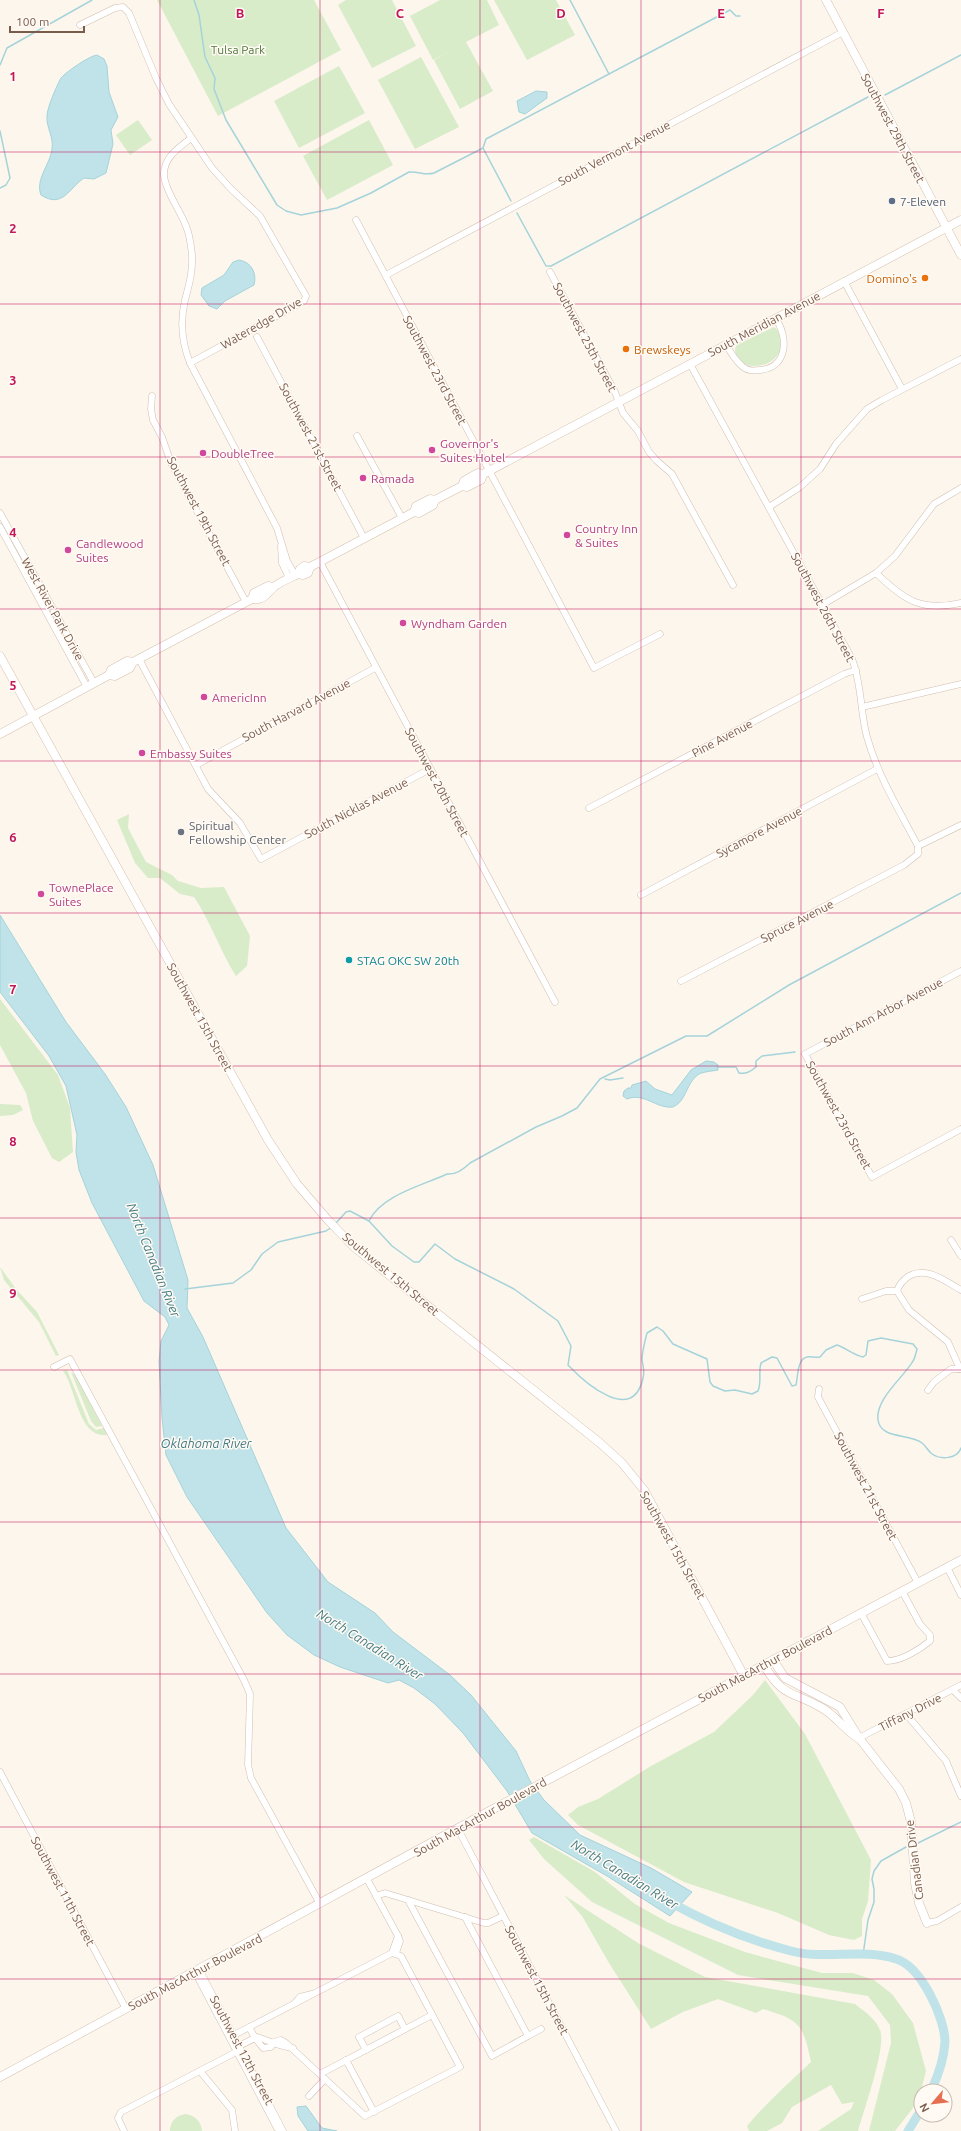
<svg xmlns="http://www.w3.org/2000/svg" width="961" height="2131" font-family="Ubuntu,sans-serif">
	<style>
		.green { fill: #d8ecc9 }
		.water { fill: #bfe3e8; stroke: #a5d3da }
		.lines { fill: none; stroke-linecap: round; stroke-linejoin: round }
		.stream { stroke: #a5d3da; stroke-width: 1.5 }
		.river { stroke: #bfe3e8; stroke-width: 9 }
		.street-casing { stroke: #d1beb0; stroke-width: 7 }
		.secondary-casing { stroke: #d6c0b0; stroke-width: 9 }
		.street { stroke: #fff; stroke-width: 6 }
		.secondary { stroke: #fff; stroke-width: 8 }
		.grid { fill: none; stroke: #c2185b; stroke-width: 1; stroke-opacity: 0.55 }
		.service-dot { fill: #5c6f8a; stroke: #fffaf3; stroke-width: 1.5 }
		.food-dot { fill: #e8710a; stroke: #fffaf3; stroke-width: 1.5 }
		.hotel-dot { fill: #d1479c; stroke: #fffaf3; stroke-width: 1.5 }
		.worship-dot { fill: #6b7280; stroke: #fffaf3; stroke-width: 1.5 }
		.culture-dot { fill: #0f9aa8; stroke: #fffaf3; stroke-width: 1.5 }
		.labels { text-anchor: middle; dominant-baseline: central; stroke-width: 3; stroke-linejoin: round; paint-order: stroke }
		.park-label { font-size: 12px; fill: #537a41; stroke: #fffaf3 }
		.street-label { font-size: 12px; fill: #7a5c4d; stroke: #fffaf3 }
		.service-label { font-size: 12px; fill: #4e5e75; stroke: #fffaf3; text-anchor: start }
		.food-label { font-size: 12px; fill: #c56008; stroke: #fffaf3; text-anchor: end }
		.hotel-label { font-size: 12px; fill: #b23c85; stroke: #fffaf3; text-anchor: start }
		.worship-label { font-size: 12px; fill: #5b616d; stroke: #fffaf3; text-anchor: start }
		.culture-label { font-size: 12px; fill: #0d838f; stroke: #fffaf3; text-anchor: start }
		.water-label { font-size: 13px; font-style: italic; fill: #437c86; stroke: #fffaf3 }
		.grid-label { font-size: 13px; text-anchor: middle; font-weight: bold; fill: #c2185b; stroke: #fffaf3; stroke-width: 3; stroke-linejoin: round; paint-order: stroke }
	</style>
	<rect width="100%" height="100%" fill="#fdf6ec"/>
	<g class="green">
		<polygon points="157,0 314,0 341,50 218,116"/>
		<polygon points="346,0 392,0 416,46 372,68 338,5"/>
		<polygon points="440,0 487,0 499,25 466,42 493,91 460,109 434,60 452,50 433,60 410,16"/>
		<polygon points="494,0 556,0 575,35 527,60"/>
		<polygon points="421,57 459,127 415,149 378,80"/>
		<polygon points="339,66 365,113 299,148 274,101"/>
		<polygon points="138,120 152,140 130,155 116,135"/>
		<polygon points="369,120 393,165 327,200 303,156"/>
		<path d="M 774,327 L 780,332 C 780,336 782,343 781,347 C 776,371 735,373 735,349 L 737,345 Z"/>
		<path d="M 129,814 L 128,828 L 146,862 L 172,875 L 178,881 L 201,888 L 224,887 L 250,936 L 247,966 L 236,976 C 220,951 211,922 194,897 L 180,894 L 160,878 L 148,878 L 135,863 L 117,820 Z"/>
		<polygon points="0,999 58,1075 70,1108 73,1152 59,1162 52,1158 33,1121 26,1093 0,1045"/>
		<polygon points="0,1104 20,1105 23,1110 13,1115 0,1116"/>
		<polygon points="0,1267 16,1289 37,1312 59,1355 56,1356 39,1322 4,1280"/>
		<path d="M 67,1370 L 89,1424 L 96,1430 L 104,1428 L 107,1435 C 78,1438 77,1390 63,1371 Z"/>
		<polygon points="71,1372 75,1375 102,1426 96,1427 91,1421"/>
		<polygon points="765,1680 805,1734 871,1860 868,1901 862,1919 862,1936 854,1940 829,1935 778,1913 684,1882 578,1825 568,1815 578,1807 598,1799 651,1766 714,1732 753,1695"/>
		<polygon points="534,1837 595,1872 635,1904 669,1923 745,1952 822,1973 853,1973 874,1980 892,1994 913,2023 926,2071 920,2094 913,2108 895,2131 869,2131 891,2043 890,2025 868,1996 738,1975 592,1902 544,1859 529,1840"/>
		<path d="M 564,1895 L 638,1943 L 705,1977 L 855,2004 C 865,2012 875,2018 880,2030 C 887,2046 863,2112 858,2131 L 818,2131 L 851,2109 L 854,2102 L 842,2104 L 831,2085 L 792,2107 L 782,2123 L 767,2131 L 749,2131 L 747,2126 C 766,2103 789,2083 811,2062 C 803,2024 800,2020 763,2009 L 756,2013 L 718,1999 L 683,2012 L 651,2029 L 609,1963 L 582,1916 Z"/>
		<path d="M 185,2114 C 195,2115 201,2121 202,2131 L 170,2131 C 170,2121 176,2116 185,2114 Z"/>
	</g>
	<g class="water">
		<path d="M 97,55 L 104,59 L 107,66 L 109,92 L 118,117 L 111,130 L 113,144 L 106,173 L 94,179 L 84,178 C 69,188 63,209 41,195 C 35,179 50,165 52,149 C 54,137 46,127 47,116 C 47,108 57,85 61,78 C 66,72 89,56 97,55 Z"/>
		<polygon points="536,91 547,92 547,98 525,114 519,112 517,101"/>
		<path d="M 239,260 C 252,262 257,274 254,285 L 225,301 L 217,309 L 209,306 L 201,295 L 202,288 L 224,275 L 233,262 Z"/>
		<polygon points="0,915 66,1022 105,1074 126,1107 153,1165 188,1280 187,1308 203,1337 286,1528 328,1582 375,1613 393,1632 450,1675 471,1695 516,1751 530,1781 544,1800 580,1835 651,1868 692,1892 670,1916 607,1876 532,1833 507,1791 463,1733 435,1704 414,1688 399,1680 388,1683 340,1667 314,1655 287,1635 267,1613 187,1497 166,1455 162,1418 159,1362 161,1341 169,1325 165,1317 144,1301 92,1203 79,1170 76,1152 77,1135 66,1086 49,1056 0,992"/>
		<path d="M 706,1061 L 714,1062 L 718,1065 L 718,1070 C 712,1071 703,1072 699,1074 C 686,1082 687,1101 673,1107 C 656,1109 644,1092 627,1099 L 623,1096 L 624,1091 L 628,1088 L 631,1088 L 632,1085 L 646,1081 L 655,1089 L 672,1095 L 691,1070 Z"/>
		<polygon points="306,2106 322,2128 337,2131 308,2131 298,2116 297,2107"/>
	</g>
	<g class="lines">
		<g class="stream">
			<path d="M 194,0 L 199,15 L 205,57 L 215,78 L 214,89 L 226,120 L 277,205 L 286,211 L 301,215 L 337,208 L 371,193 L 409,172 C 419,171 424,176 434,173 L 483,148 L 486,139 L 730,10 L 736,16 L 740,16"/>
			<polyline points="570,0 609,74"/>
			<polyline points="0,65 7,48 92,0"/>
			<polyline points="885,95 961,55"/>
			<polyline points="0,131 10,178 6,185 0,188"/>
			<polyline points="483,148 511,201"/>
			<polyline points="517,213 546,266 551,266 868,97"/>
			<path d="M 717,1067 L 736,1067 L 739,1073 C 746,1074 750,1072 756,1067 L 756,1061 L 762,1056 L 795,1052"/>
			<polyline points="605,1079 610,1080 623,1078"/>
			<path d="M 369,1221 C 381,1195 424,1185 447,1174 C 456,1175 464,1169 470,1163 L 536,1127 L 562,1116 L 577,1108 L 600,1079 L 686,1036 L 707,1036 L 789,985 L 961,893"/>
			<path d="M 336,1223 L 346,1212 L 350,1211 L 369,1221 L 392,1246 L 414,1262 L 419,1262 L 435,1244 L 455,1259 L 514,1289 L 558,1321 L 571,1346 L 568,1365 C 585,1383 633,1425 643,1378 C 645,1371 643,1367 642,1360 C 642,1351 645,1341 647,1333 L 657,1327 L 663,1331 L 673,1344 L 707,1359 L 710,1382 L 713,1386 L 725,1391 L 735,1390 L 752,1394 L 758,1391 C 762,1381 758,1373 761,1363 L 772,1357 L 777,1358 L 792,1386 L 796,1385 C 798,1377 797,1359 807,1357 C 811,1356 815,1358 820,1357 L 826,1350 L 837,1345 C 846,1348 853,1355 863,1357 L 866,1355 L 868,1341 L 881,1338 L 913,1344 L 917,1349 C 916,1353 915,1358 913,1361 C 904,1377 875,1399 878,1420 C 881,1440 910,1433 922,1443 C 926,1446 928,1451 932,1454 C 941,1460 957,1459 961,1448"/>
			<polyline points="185,1289 233,1283 251,1270 262,1254 278,1242 326,1231 332,1227"/>
			<polyline points="916,1844 961,1822"/>
			<polyline points="863,1955 868,1920 874,1902 874,1889 872,1879 874,1871 881,1861 906,1847"/>
		</g>
		<g class="river">
			<path d="M 668,1901 C 707,1923 748,1940 791,1951 C 825,1960 863,1948 896,1959 C 921,1966 945,2018 945,2042 C 944,2060 938,2076 931,2091"/>
			<polyline points="908,2131 921,2110"/>
		</g>
		<g class="street-casing">
			<g id="street">
				<polyline points="80,25 115,8 123,7 129,13 156,78 169,104 212,168 231,189 260,216 306,296 304,301 190,363"/>
				<path d="M 191,138 C 179,148 165,156 164,173 C 163,187 181,212 186,226 C 190,235 191,246 192,255 C 193,271 189,285 185,300 C 180,321 182,343 190,363 L 277,528 L 287,561 L 295,575"/>
				<polyline points="356,220 594,668 660,634"/>
				<polyline points="550,272 615,392 623,413 638,431 649,452 656,460 672,474 733,585"/>
				<polyline points="386,275 843,32"/>
				<polyline points="844,281 902,389"/>
				<polyline points="257,337 364,538"/>
				<path d="M 726,344 C 730,352 736,361 743,367 C 748,371 754,371 760,370 C 788,368 789,336 775,318"/>
				<polyline points="152,396 151,409 153,420 162,437 171,463 246,602"/>
				<polyline points="357,436 402,518"/>
				<polyline points="769,507 800,487 820,469 836,444 867,409 882,400 961,359"/>
				<polyline points="0,513 94,683"/>
				<polyline points="0,527 87,687"/>
				<polyline points="281,546 282,563 289,578"/>
				<polyline points="320,562 555,1002"/>
				<path d="M 876,573 C 904,600 921,612 961,603"/>
				<polyline points="822,605 876,573 895,556 934,504 961,488"/>
				<polyline points="139,659 208,789 240,823 261,859 430,769"/>
				<polyline points="862,707 961,684"/>
				<polyline points="196,765 375,668"/>
				<polyline points="589,808 844,674 856,670"/>
				<polyline points="918,846 961,825"/>
				<polyline points="641,895 877,769"/>
				<polyline points="961,971 805,1054 872,1177 961,1129"/>
				<path d="M 681,981 L 904,865 L 918,854 L 918,846 C 899,810 878,776 867,737 C 860,712 862,684 852,659 L 690,364"/>
				<polyline points="951,1240 961,1256"/>
				<polyline points="862,1299 886,1291 897,1291"/>
				<polyline points="54,1367 70,1359 244,1680 250,1694 248,1765 251,1778 320,1904"/>
				<path d="M 960,1369 L 948,1342 L 909,1310 L 897,1291 C 899,1285 903,1280 909,1276 C 927,1266 945,1281 961,1290"/>
				<polyline points="819,1389 818,1397 918,1583"/>
				<polyline points="928,1390 934,1382 951,1369 961,1369"/>
				<polyline points="947,1567 961,1595"/>
				<path d="M 861,1613 L 887,1661 C 901,1661 919,1650 930,1641 L 930,1635 L 920,1624 L 902,1591"/>
				<polyline points="953,1690 961,1698"/>
				<polyline points="906,1714 946,1761 961,1796"/>
				<polyline points="859,1738 961,1685"/>
				<polyline points="0,1772 126,2009"/>
				<polyline points="458,1829 616,2131"/>
				<polyline points="367,1879 398,1936 400,1941 396,1953"/>
				<polyline points="376,1896 385,1893 484,1923 488,1923 503,1916"/>
				<polyline points="408,1900 492,2056 528,2036 465,1917"/>
				<polyline points="927,1923 937,1921 961,1907"/>
				<polyline points="392,1953 398,1936"/>
				<polyline points="199,1969 283,2131"/>
				<polyline points="195,1972 277,2128 281,2131"/>
				<polyline points="295,2003 300,1997 312,1994"/>
				<polyline points="234,2035 392,1953 401,1956 460,2067 365,2116 286,2043 281,2040 274,2042 271,2047 263,2048 255,2038 249,2027"/>
				<polyline points="528,2036 541,2029"/>
				<path d="M 237,2047 L 257,2037 C 270,2041 280,2047 293,2048"/>
				<polyline points="366,2050 359,2037 398,2016 405,2029"/>
				<polyline points="346,2060 374,2112"/>
				<polyline points="200,2071 232,2110 235,2131"/>
				<polyline points="320,2074 432,2015"/>
				<polyline points="309,2096 325,2079"/>
				<polyline points="124,2131 118,2118 121,2112 240,2050"/>
			</g>
		</g>
		<g class="secondary-casing">
			<g id="secondary">
				<polyline points="826,0 961,255"/>
				<polyline points="462,486 464,481 478,473 483,474 489,471 961,220"/>
				<polyline points="414,512 416,506 430,499 435,500 462,486 467,487 481,480 483,474"/>
				<polyline points="298,574 300,569 304,566 310,567 414,512 419,513 433,505 435,500"/>
				<polyline points="252,599 254,593 268,586 273,587"/>
				<polyline points="0,656 268,1140 297,1184 327,1219 354,1247 600,1443 622,1463 644,1490 744,1676"/>
				<polyline points="109,675 111,670 127,661 133,662"/>
				<path d="M 0,734 L 109,675 L 115,676 L 130,668 L 133,662 L 252,599 C 265,601 267,592 275,586 C 282,581 290,578 298,574 L 303,575 L 308,573 L 310,567"/>
				<polyline points="773,1660 785,1678 840,1707 859,1738 899,1789 906,1803 911,1822 915,1883 919,1903 927,1923"/>
				<path d="M 764,1665 C 784,1699 793,1691 822,1708 C 836,1716 845,1730 858,1738"/>
				<polyline points="0,2077 495,1808 961,1560"/>
			</g>
		</g>
		<use href="#street" class="street"/>
		<use href="#secondary" class="secondary"/>
	</g>
	<path class="grid" d="M 160,0 L 160,2131M 320,0 L 320,2131M 480,0 L 480,2131M 641,0 L 641,2131M 801,0 L 801,2131M 0,152 L 961,152M 0,304 L 961,304M 0,457 L 961,457M 0,609 L 961,609M 0,761 L 961,761M 0,913 L 961,913M 0,1066 L 961,1066M 0,1218 L 961,1218M 0,1370 L 961,1370M 0,1522 L 961,1522M 0,1674 L 961,1674M 0,1827 L 961,1827M 0,1979 L 961,1979"/>
	<circle class="service-dot" cx="892" cy="201" r="4"/>
	<g class="food-dot">
		<circle cx="925" cy="278" r="4"/>
		<circle cx="626" cy="349" r="4"/>
	</g>
	<g class="hotel-dot">
		<circle cx="432" cy="450" r="4"/>
		<circle cx="203" cy="453" r="4"/>
		<circle cx="363" cy="478" r="4"/>
		<circle cx="567" cy="535" r="4"/>
		<circle cx="68" cy="550" r="4"/>
		<circle cx="403" cy="623" r="4"/>
		<circle cx="204" cy="697" r="4"/>
		<circle cx="142" cy="753" r="4"/>
		<circle cx="41" cy="894" r="4"/>
	</g>
	<circle class="worship-dot" cx="181" cy="832" r="4"/>
	<circle class="culture-dot" cx="349" cy="960" r="4"/>
	<g class="labels">
		<g class="park-label">
			<text x="238" y="49">Tulsa Park</text>
		</g>
		<g class="street-label">
			<text transform="translate(893 128) rotate(62)">Southwest 29th Street</text>
			<text transform="translate(614 153) rotate(-28)">South Vermont Avenue</text>
			<text transform="translate(261 323) rotate(-30)">Wateredge Drive</text>
			<text transform="translate(764 324) rotate(-28)">South Meridian Avenue</text>
			<text transform="translate(585 337) rotate(62)">Southwest 25th Street</text>
			<text transform="translate(435 370) rotate(62)">Southwest 23rd Street</text>
			<text transform="translate(311 437) rotate(62)">Southwest 21st Street</text>
			<text transform="translate(199 511) rotate(62)">Southwest 19th Street</text>
			<text transform="translate(823 607) rotate(62)">Southwest 26th Street</text>
			<text transform="translate(53 609) rotate(61)">West River Park Drive</text>
			<text transform="translate(296 710) rotate(-28)">South Harvard Avenue</text>
			<text transform="translate(722 738) rotate(-28)">Pine Avenue</text>
			<text transform="translate(437 782) rotate(62)">Southwest 20th Street</text>
			<text transform="translate(356 808) rotate(-28)">South Nicklas Avenue</text>
			<text transform="translate(759 832) rotate(-28)">Sycamore Avenue</text>
			<text transform="translate(797 921) rotate(-27)">Spruce Avenue</text>
			<text transform="translate(883 1012) rotate(-28)">South Ann Arbor Avenue</text>
			<text transform="translate(200 1017) rotate(61)">Southwest 15th Street</text>
			<text transform="translate(839 1115) rotate(61)">Southwest 23rd Street</text>
			<text transform="translate(391 1274) rotate(40)">Southwest 15th Street</text>
			<text transform="translate(866 1486) rotate(62)">Southwest 21st Street</text>
			<text transform="translate(673 1545) rotate(61)">Southwest 15th Street</text>
			<text transform="translate(765 1664) rotate(-28)">South MacArthur Boulevard</text>
			<text transform="translate(910 1712) rotate(-27)">Tiffany Drive</text>
			<text transform="translate(480 1817) rotate(-29)">South MacArthur Boulevard</text>
			<text transform="translate(914 1860) rotate(-97)">Canadian Drive</text>
			<text transform="translate(63 1891) rotate(62)">Southwest 11th Street</text>
			<text transform="translate(195 1972) rotate(-28)">South MacArthur Boulevard</text>
			<text transform="translate(537 1980) rotate(62)">Southwest 15th Street</text>
			<text transform="translate(242 2050) rotate(62)">Southwest 12th Street</text>
		</g>
		<g class="service-label">
			<text x="900" y="201">7-Eleven</text>
		</g>
		<g class="food-label">
			<text x="917" y="278">Domino's</text>
			<text x="634" y="349" text-anchor="start">Brewskeys</text>
		</g>
		<g class="hotel-label">
			<text x="440" y="443">Governor's<tspan x="440" dy="14">Suites Hotel</tspan></text>
			<text x="211" y="453">DoubleTree</text>
			<text x="371" y="478">Ramada</text>
			<text x="575" y="528">Country Inn<tspan x="575" dy="14">&amp; Suites</tspan></text>
			<text x="76" y="543">Candlewood<tspan x="76" dy="14">Suites</tspan></text>
			<text x="411" y="623">Wyndham Garden</text>
			<text x="212" y="697">AmericInn</text>
			<text x="150" y="753">Embassy Suites</text>
			<text x="49" y="887">TownePlace<tspan x="49" dy="14">Suites</tspan></text>
		</g>
		<g class="worship-label">
			<text x="189" y="825">Spiritual<tspan x="189" dy="14">Fellowship Center</tspan></text>
		</g>
		<g class="culture-label">
			<text x="357" y="960">STAG OKC SW 20th</text>
		</g>
		<g class="water-label">
			<text transform="translate(154 1260) rotate(68)">North Canadian River</text>
			<text x="206" y="1443">Oklahoma River</text>
			<text transform="translate(370 1644) rotate(32)">North Canadian River</text>
			<text transform="translate(625 1874) rotate(31)">North Canadian River</text>
		</g>
	</g>
	<g class="grid-label">
		<text x="240" y="18">B</text>
		<text x="400" y="18">C</text>
		<text x="561" y="18">D</text>
		<text x="721" y="18">E</text>
		<text x="881" y="18">F</text>
		<text x="13" y="81">1</text>
		<text x="13" y="233">2</text>
		<text x="13" y="385">3</text>
		<text x="13" y="537">4</text>
		<text x="13" y="690">5</text>
		<text x="13" y="842">6</text>
		<text x="13" y="994">7</text>
		<text x="13" y="1146">8</text>
		<text x="13" y="1298">9</text>
	</g>
	<g transform="translate(933 2103) rotate(242)"><circle r="19" fill="#fffaf3" stroke="#cabbb1"/>
	<path d="M0-3L7 15L0 10L-7 15Z" fill="#e76f51"/>
	<text y="-6" font-size="11" font-weight="bold" text-anchor="middle" fill="#7a5c4d">N</text>
	</g>
	<path d="M10 26v6h74v-6" fill="none" stroke="#7a5c4d" stroke-width="2"/>
	<text x="16" y="26" font-size="12" fill="#7a5c4d" stroke="#fffaf3" stroke-width="3" paint-order="stroke">100 m</text>
</svg>
